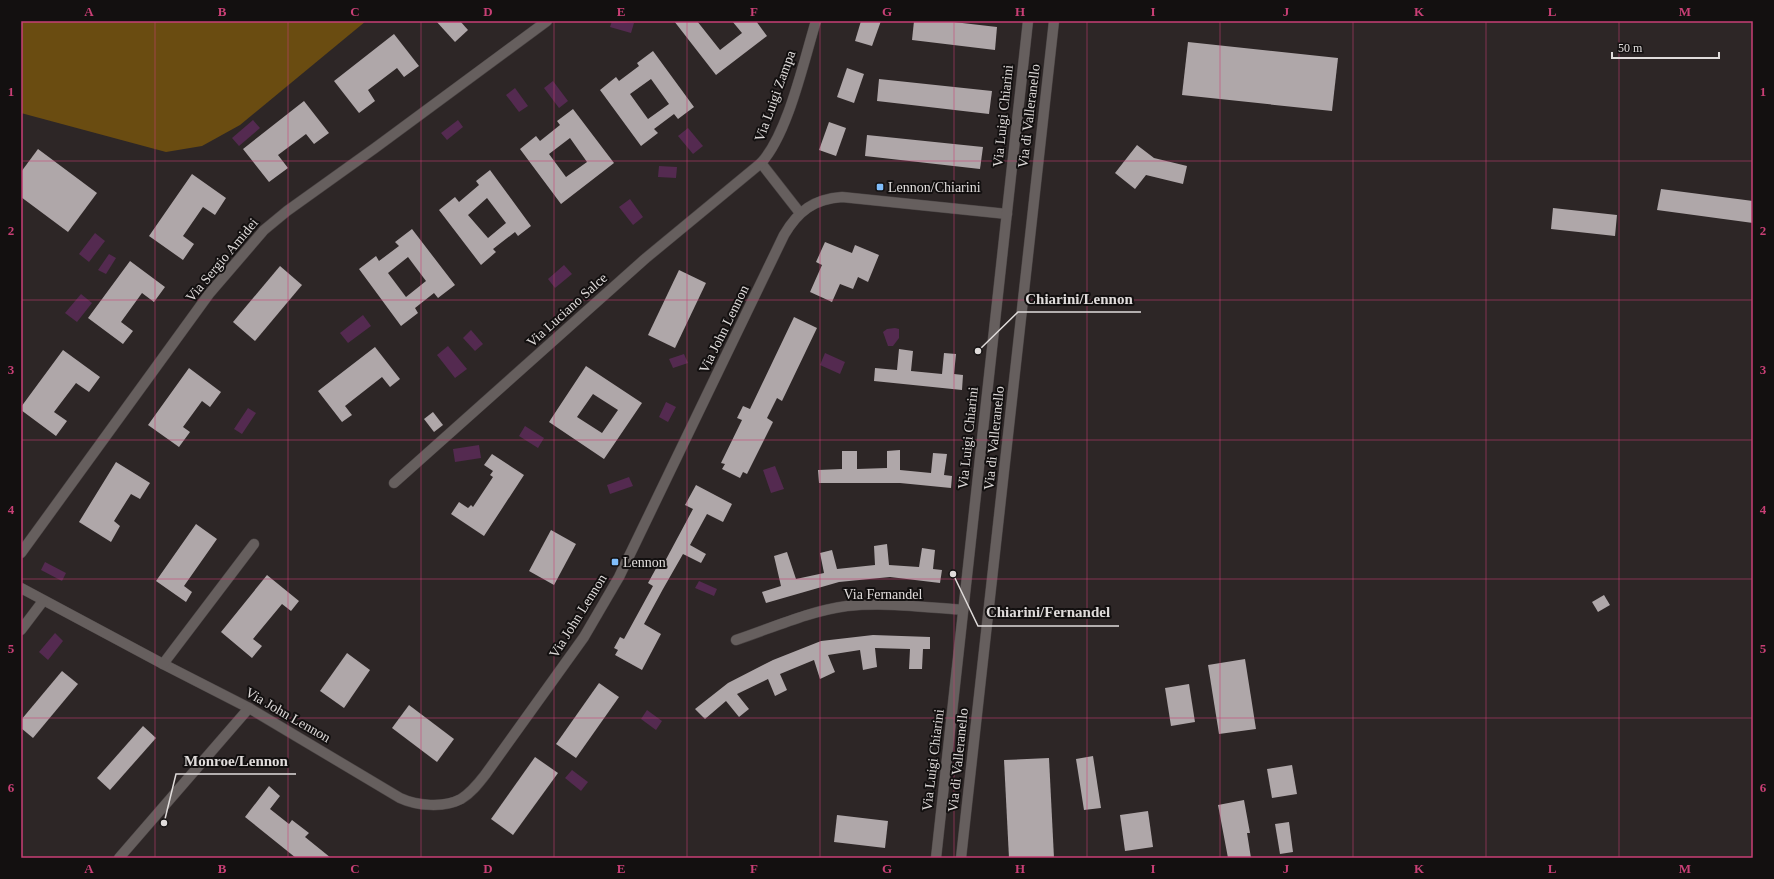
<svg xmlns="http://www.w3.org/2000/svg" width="1774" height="879" font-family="'Times New Roman',serif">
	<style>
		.forest { fill: #6a4c11 }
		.water { fill: #542a50 }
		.building { fill: #afa7a9; fill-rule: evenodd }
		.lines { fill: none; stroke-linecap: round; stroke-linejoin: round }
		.minor-casing { stroke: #4a4444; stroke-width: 11 }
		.tertiary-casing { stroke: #4a4444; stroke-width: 11 }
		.minor { stroke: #665f5e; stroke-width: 10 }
		.tertiary { stroke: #665f5e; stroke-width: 10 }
		.grid { fill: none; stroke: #c83f75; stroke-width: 1; stroke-opacity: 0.55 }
		.poi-dot { fill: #80bdfa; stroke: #131010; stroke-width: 1.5 }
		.labels { text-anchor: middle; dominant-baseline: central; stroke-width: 4; stroke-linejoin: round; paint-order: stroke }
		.street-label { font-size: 14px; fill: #e0dcdb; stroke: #131010 }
		.poi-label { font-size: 14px; fill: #e0dcdb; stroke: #131010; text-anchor: start }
		.leader { fill: none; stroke: #e0dcdb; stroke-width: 1.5 }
		.callout-dot { fill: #e0dcdb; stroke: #131010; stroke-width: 1.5 }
		.callout-label { font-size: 15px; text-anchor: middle; font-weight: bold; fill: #e0dcdb; stroke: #131010; stroke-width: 4; stroke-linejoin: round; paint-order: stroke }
		.neatline { fill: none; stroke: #c83f75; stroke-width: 1.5 }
		.grid-label { font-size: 13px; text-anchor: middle; font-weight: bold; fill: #c83f75 }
	</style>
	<rect width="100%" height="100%" fill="#2d2626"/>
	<polygon class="forest" points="21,21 366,21 240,125 202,146 166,152 21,113"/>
	<g class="water">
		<polygon points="612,21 634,23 631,33 610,27"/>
		<polygon points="553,81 568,101 559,108 544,88"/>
		<polygon points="515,88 528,106 519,112 506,95"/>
		<polygon points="253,120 260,128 239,146 232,138"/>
		<polygon points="458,120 463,127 447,140 441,133"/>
		<polygon points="688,128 703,146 693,154 678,136"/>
		<polygon points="659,166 677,167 676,178 658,177"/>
		<polygon points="630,199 643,217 633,225 619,207"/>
		<polygon points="95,233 105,241 89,262 79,254"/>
		<polygon points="109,254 116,258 106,274 98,270"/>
		<polygon points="564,265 572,274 555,288 548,279"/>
		<polygon points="81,294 92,303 77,322 65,313"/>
		<polygon points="363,315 371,326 348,343 340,333"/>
		<polygon points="895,328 899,329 899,338 893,346 888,346 883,332 887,329"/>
		<polygon points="471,330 483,344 475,351 463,338"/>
		<polygon points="448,346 467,369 455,378 437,355"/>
		<polygon points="825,353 845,362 840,374 820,365"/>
		<polygon points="684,354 688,363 673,368 669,359"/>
		<polygon points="666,402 676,407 668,422 659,417"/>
		<polygon points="248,408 256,413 242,434 234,429"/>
		<polygon points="525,426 544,438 538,448 519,436"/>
		<polygon points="479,445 481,458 455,462 453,449"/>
		<polygon points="775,466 784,489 771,493 763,470"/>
		<polygon points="629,477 633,486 610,494 607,485"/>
		<polygon points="45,562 66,573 62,581 41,570"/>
		<polygon points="699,581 717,589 714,596 695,588"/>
		<polygon points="55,633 63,641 48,660 39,652"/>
		<polygon points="647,710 662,721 656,730 641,719"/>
		<polygon points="572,770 588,782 581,791 565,778"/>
	</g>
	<g class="building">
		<polygon points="436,21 460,21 468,30 455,42"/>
		<polygon points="674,21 697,21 720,50 742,33 732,21 756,21 767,36 716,75"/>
		<polygon points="861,21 881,21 872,46 855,41"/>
		<polygon points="914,21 945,21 997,27 995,50 912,40"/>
		<polygon points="394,34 419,66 404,77 397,68 368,90 375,101 359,113 334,81"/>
		<polygon points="1188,42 1338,58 1332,111 1182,95"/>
		<path d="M 653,51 L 694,107 L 678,119 L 674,114 L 654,129 L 658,133 L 641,146 L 600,90 L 616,77 L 619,81 L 639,66 L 637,63 ZM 651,79 L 669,104 L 648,119 L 630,94 Z"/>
		<polygon points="847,68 864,74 854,103 837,97"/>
		<polygon points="879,79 992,91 989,114 877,101"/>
		<polygon points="304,101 329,133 314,144 306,134 278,155 288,168 269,182 243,149"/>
		<path d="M 573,109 L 614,163 L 561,204 L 520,149 L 536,136 L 540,141 L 560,125 L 557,121 ZM 570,138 L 587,162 L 566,177 L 549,154 Z"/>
		<polygon points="829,122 846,128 836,156 819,150"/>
		<polygon points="867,135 983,147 980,169 865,156"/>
		<polygon points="1137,145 1154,158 1187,166 1183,184 1146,175 1135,189 1115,173"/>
		<polygon points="38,149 97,193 68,232 21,197 21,172"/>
		<path d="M 490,170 L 531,226 L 518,236 L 515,232 L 493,249 L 496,252 L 481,265 L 439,210 L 455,197 L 459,202 L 479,185 L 476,181 ZM 487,198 L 506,223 L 488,238 L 468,215 Z"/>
		<polygon points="192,174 226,198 215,215 203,207 183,236 194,244 183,260 149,236"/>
		<polygon points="1661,189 1753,201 1753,223 1657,210"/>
		<polygon points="1553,208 1617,215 1615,236 1551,229"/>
		<path d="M 412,229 L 455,285 L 438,298 L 434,293 L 415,308 L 418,313 L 401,326 L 359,269 L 376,256 L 379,261 L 399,246 L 395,242 ZM 408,257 L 426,281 L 406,297 L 388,273 Z"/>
		<polygon points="825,242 852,253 855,245 879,255 868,282 858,277 853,289 840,284 832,302 810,292 822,265 816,262"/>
		<polygon points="130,261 165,287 154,302 142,293 121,322 133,331 123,344 88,318"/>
		<polygon points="280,266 302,285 255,341 233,322"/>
		<polygon points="679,270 706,283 675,348 648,335"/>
		<polygon points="794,317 817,328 782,401 777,398 767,418 773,422 747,474 743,472 740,478 722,469 725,464 721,463 742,420 737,418 743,406 750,409"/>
		<polygon points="375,347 400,379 390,387 382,377 345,406 352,415 342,422 318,391"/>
		<polygon points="899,349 913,351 911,371 942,374 944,353 956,354 954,374 963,375 962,390 874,381 875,368 897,370"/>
		<polygon points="63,350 100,377 89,392 76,383 54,412 67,421 56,436 21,410 21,407"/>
		<path d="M 586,366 L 642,403 L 604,459 L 549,422 ZM 593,394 L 618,410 L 602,433 L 577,417 Z"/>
		<polygon points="189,368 221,392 210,407 202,401 183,427 190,432 179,447 148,425"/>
		<polygon points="433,412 443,425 434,432 424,419"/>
		<polygon points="900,450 900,470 931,473 933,453 947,454 944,475 952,476 951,488 900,483 819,483 818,470 842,469 842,451 857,451 857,469 887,468 887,451"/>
		<polygon points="492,454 524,475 484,536 451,514 459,502 468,508 471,505 473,507 493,477 490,475 493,471 484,465"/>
		<polygon points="116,462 150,483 140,499 131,494 114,521 120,526 111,542 79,522"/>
		<polygon points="696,485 732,504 723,522 707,514 690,545 706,554 701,563 683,554 663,589 644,624 661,634 642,670 615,655 618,650 614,648 620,637 624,639 653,586 648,583 659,563 663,565 693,509 685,505"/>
		<polygon points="196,524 217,539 184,586 192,592 186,602 156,581"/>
		<polygon points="551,530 576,544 554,585 529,571"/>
		<polygon points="887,544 889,565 919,567 922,548 935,550 933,569 942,570 940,583 890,577 839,582 766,603 762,592 781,586 774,556 787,552 796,579 824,573 820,553 832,550 837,569 875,565 874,546"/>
		<polygon points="267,575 299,601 291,611 282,604 253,639 262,646 252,658 221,632"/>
		<polygon points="1604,595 1610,605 1598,612 1592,602"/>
		<polygon points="873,635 930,637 930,649 923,649 922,669 909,669 910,649 875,648 877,667 863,670 860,650 828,655 835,672 820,679 814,660 780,674 787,690 775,696 768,679 737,694 749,709 739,717 726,701 705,719 695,709 728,683 773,660 821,641"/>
		<polygon points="347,653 370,670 344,708 320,691"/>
		<polygon points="1245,659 1256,729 1219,734 1208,665"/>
		<polygon points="62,671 78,684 33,738 21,728 21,720"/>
		<polygon points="599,683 619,697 576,758 556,744"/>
		<polygon points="1189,684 1195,722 1171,726 1165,688"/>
		<polygon points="409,705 454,739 437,762 392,728"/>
		<polygon points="143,726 156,738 110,790 97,778"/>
		<polygon points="1093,756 1101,808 1084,810 1076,759"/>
		<polygon points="535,757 558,773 513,835 491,819"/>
		<polygon points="1049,758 1054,858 1009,858 1004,760"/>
		<polygon points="1292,765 1297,794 1272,798 1267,769"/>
		<polygon points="269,786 280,796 270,809 289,824 292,820 309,833 305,837 331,858 296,858 245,817"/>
		<polygon points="1244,800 1250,833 1247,833 1251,858 1228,858 1218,805"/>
		<polygon points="1148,811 1153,847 1125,851 1120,815"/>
		<polygon points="837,815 888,821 885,848 834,842"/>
		<polygon points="1289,822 1293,852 1280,854 1275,824"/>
	</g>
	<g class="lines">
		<g class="minor-casing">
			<g id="minor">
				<path d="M 800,213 L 761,163 C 788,134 804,60 816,21"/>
				<polyline points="394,483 646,258 761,163"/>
				<polyline points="21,553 209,294 264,230 287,211 375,148 547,21"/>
				<path d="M 21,588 L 163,664 L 249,708 L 400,798 C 417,806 444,808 461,799 C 471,793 478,784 485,775 L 584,637 L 619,577 L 784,235 C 798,211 814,199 842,197 L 1007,214"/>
				<polyline points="21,630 43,601"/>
				<path d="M 736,640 C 772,628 809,611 847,606 C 885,602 925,607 963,610"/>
				<polyline points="163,664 254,544"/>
				<polyline points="119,858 249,708"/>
				<polyline points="961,858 1054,21"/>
			</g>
		</g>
		<g class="tertiary-casing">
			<polyline id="tertiary" points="936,858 1028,21"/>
		</g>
		<use href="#minor" class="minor"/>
		<use href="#tertiary" class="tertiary"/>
	</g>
	<path class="grid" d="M 155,21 L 155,858M 288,21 L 288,858M 421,21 L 421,858M 554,21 L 554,858M 687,21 L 687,858M 820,21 L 820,858M 954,21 L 954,858M 1087,21 L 1087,858M 1220,21 L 1220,858M 1353,21 L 1353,858M 1486,21 L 1486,858M 1619,21 L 1619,858M 21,161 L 1753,161M 21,300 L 1753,300M 21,440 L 1753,440M 21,579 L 1753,579M 21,718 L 1753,718"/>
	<g class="poi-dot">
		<rect x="876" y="183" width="8" height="8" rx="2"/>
		<rect x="611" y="558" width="8" height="8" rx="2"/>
	</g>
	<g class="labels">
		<g class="street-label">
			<text transform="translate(775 96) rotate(-70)">Via Luigi Zampa</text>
			<text transform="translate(1003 116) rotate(-84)">Via Luigi Chiarini</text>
			<text transform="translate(1029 116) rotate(-83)">Via di Valleranello</text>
			<text transform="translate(222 260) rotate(-50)">Via Sergio Amidei</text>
			<text transform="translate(567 310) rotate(-42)">Via Luciano Salce</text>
			<text transform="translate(724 329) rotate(-64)">Via John Lennon</text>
			<text transform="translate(968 438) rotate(-84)">Via Luigi Chiarini</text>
			<text transform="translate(994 438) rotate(-84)">Via di Valleranello</text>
			<text x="883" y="594">Via Fernandel</text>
			<text transform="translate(578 616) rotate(-58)">Via John Lennon</text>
			<text transform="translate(288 715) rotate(30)">Via John Lennon</text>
			<text transform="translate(933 760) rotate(-83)">Via Luigi Chiarini</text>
			<text transform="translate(958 760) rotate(-84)">Via di Valleranello</text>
		</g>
		<g class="poi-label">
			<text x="888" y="187">Lennon/Chiarini</text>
			<text x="623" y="562">Lennon</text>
		</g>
	</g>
	<path class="leader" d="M978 351L1018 312H1141M953 574L978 626H1119M164 823L176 774H296"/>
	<g class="callout-dot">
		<circle cx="978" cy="351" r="4"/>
		<circle cx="953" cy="574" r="4"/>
		<circle cx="164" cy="823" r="4"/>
	</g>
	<g class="callout-label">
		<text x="1079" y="304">Chiarini/Lennon</text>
		<text x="1048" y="617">Chiarini/Fernandel</text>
		<text x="236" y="766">Monroe/Lennon</text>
	</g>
	<rect width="1774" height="879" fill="none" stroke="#131010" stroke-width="44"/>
	<path d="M1612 52v6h107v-6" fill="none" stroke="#e0dcdb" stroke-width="2"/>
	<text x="1618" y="52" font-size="12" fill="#e0dcdb" stroke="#131010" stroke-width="3" paint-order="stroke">50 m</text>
	<rect x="22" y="22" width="1730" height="835" class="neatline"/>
	<g class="grid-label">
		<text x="89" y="16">A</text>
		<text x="222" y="16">B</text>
		<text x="355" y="16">C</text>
		<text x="488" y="16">D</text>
		<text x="621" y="16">E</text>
		<text x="754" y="16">F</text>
		<text x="887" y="16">G</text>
		<text x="1020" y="16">H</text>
		<text x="1153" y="16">I</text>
		<text x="1286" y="16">J</text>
		<text x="1419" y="16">K</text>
		<text x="1552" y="16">L</text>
		<text x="1685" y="16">M</text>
		<text x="11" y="96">1</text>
		<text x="1763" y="96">1</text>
		<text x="11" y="235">2</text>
		<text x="1763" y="235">2</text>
		<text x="11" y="374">3</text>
		<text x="1763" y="374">3</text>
		<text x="11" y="514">4</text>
		<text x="1763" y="514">4</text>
		<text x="11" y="653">5</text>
		<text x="1763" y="653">5</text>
		<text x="11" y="792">6</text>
		<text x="1763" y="792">6</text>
		<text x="89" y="873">A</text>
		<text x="222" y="873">B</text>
		<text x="355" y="873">C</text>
		<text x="488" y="873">D</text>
		<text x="621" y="873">E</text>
		<text x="754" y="873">F</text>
		<text x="887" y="873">G</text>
		<text x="1020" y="873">H</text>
		<text x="1153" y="873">I</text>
		<text x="1286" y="873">J</text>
		<text x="1419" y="873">K</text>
		<text x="1552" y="873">L</text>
		<text x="1685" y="873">M</text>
	</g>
</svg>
